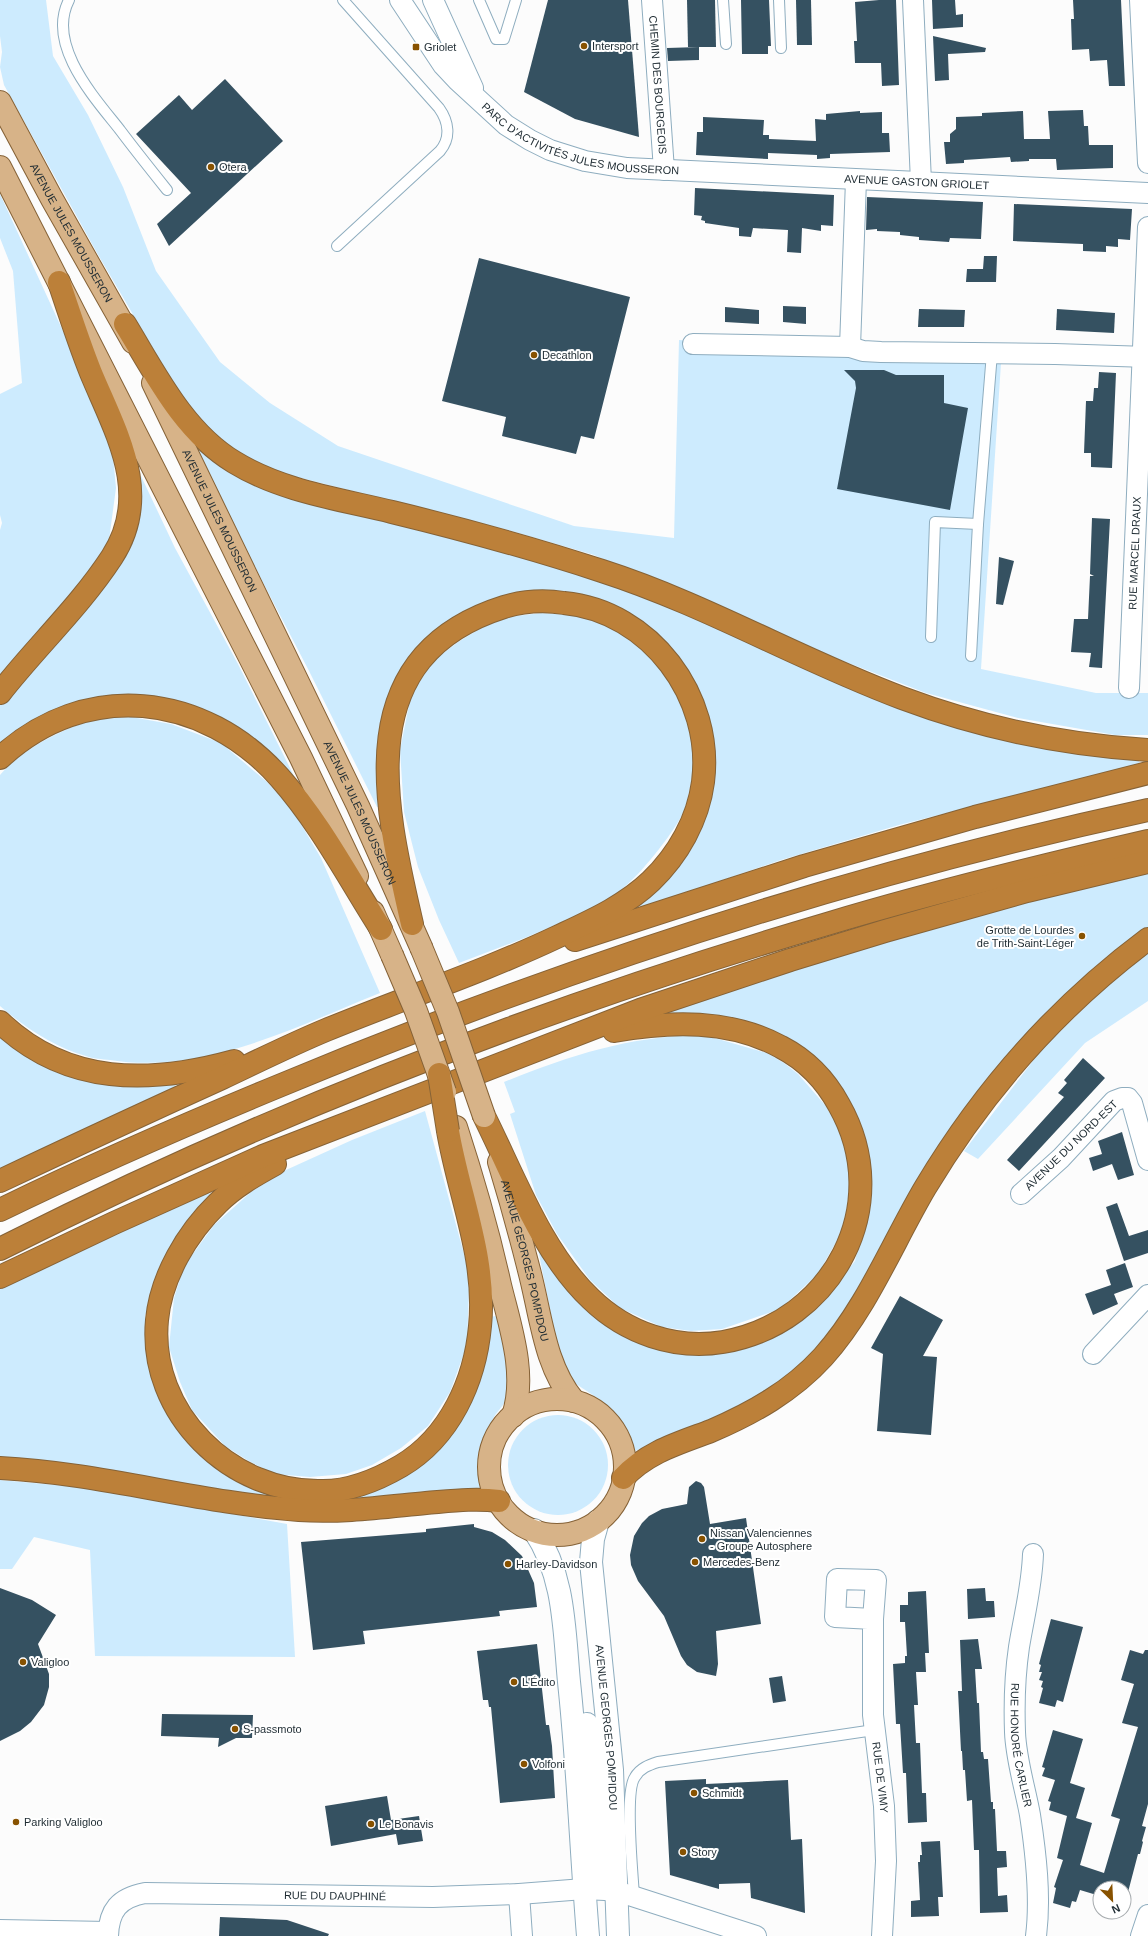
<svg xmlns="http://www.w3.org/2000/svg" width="1148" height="1936" font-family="Helvetica,sans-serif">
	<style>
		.green { fill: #cdebfe }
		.building { fill: #355161 }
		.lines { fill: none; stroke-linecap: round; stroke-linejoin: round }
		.lane-casing { stroke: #8eadbf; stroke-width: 12 }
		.street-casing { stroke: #8eadbf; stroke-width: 22 }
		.secondary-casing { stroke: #8eadbf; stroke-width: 24 }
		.primary-casing { stroke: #856237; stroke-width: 24 }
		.highway-casing { stroke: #856237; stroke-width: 24 }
		.lane { stroke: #fff; stroke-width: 10 }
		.street { stroke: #fff; stroke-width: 20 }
		.secondary { stroke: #fff; stroke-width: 22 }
		.primary { stroke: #d7b388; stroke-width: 22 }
		.highway { stroke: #bc8039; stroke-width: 22 }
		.primary-bridge-casing { stroke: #856237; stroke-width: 24; stroke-linecap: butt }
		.highway-bridge-casing { stroke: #856237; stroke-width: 24; stroke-linecap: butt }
		.primary-bridge { stroke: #d7b388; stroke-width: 22 }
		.highway-bridge { stroke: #bc8039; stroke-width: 22 }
		.poi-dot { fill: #885200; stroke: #fff; stroke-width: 1.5 }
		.labels { text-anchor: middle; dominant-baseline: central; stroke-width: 4; stroke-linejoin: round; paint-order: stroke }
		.poi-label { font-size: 11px; fill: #1e2b32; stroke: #fff; text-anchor: start }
		.street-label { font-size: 11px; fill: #1e2b32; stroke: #fff }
	</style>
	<rect width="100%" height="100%" fill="#fcfcfc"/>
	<g class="green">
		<polygon points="0,0 46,0 53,56 88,115 123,187 156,271 220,362 270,403 338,446 574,526 674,538 679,340 1001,363 981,669 1096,693 1148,693 1148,735 1115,735 1018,718 926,693 797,643 594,555 508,530 273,471 231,449 195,416 169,376 97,253 4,85 0,67 2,52 0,36"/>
		<polygon points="0,194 85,379 112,446 116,488 109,540 82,582 0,680 0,530 2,523 0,515 0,394 22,383 13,271 0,238"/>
		<polygon points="197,441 225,466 474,541 667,602 857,688 1138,758 1140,764 899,825 781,860 642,908 638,902 661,884 692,848 706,814 690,676 575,594 455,620 431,636 414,656 381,807 377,807 308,669 191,444"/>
		<polygon points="138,476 141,476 175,548 238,664 300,788 257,746 143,699 0,750 0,705 97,591"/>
		<path d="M 541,613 C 554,614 568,614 581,617 C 642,630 690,690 694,752 C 695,764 689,797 685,808 C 680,823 656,854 645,866 C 636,877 622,890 610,898 C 601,904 591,908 583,912 C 543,932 501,947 459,963 L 439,920 L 418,867 L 404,812 L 400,750 L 411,695 L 433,661 L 458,642 L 481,628 L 508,617 Z"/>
		<path d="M 131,717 L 171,724 L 221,743 L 267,782 L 292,809 L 321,858 L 380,993 C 295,1027 204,1075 110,1060 C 102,1059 93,1059 86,1056 C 55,1048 23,1026 0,1006 L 0,775 C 20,751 61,729 91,721 C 104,718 118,718 131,717 Z"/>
		<polygon points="1148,871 1148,930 1093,968 1014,1047 946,1138 854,1298 812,1353 779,1384 739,1408 635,1451 617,1416 602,1401 576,1384 567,1372 562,1361 553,1325 536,1239 607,1324 724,1351 768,1340 816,1310 855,1261 865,1216 822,1071 663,1015 663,1012 864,947 1031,898"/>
		<polygon points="1148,953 1148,1001 1085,1043 978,1159 964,1151 1042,1049 1107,986"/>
		<polygon points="0,1034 8,1041 174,1082 176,1087 0,1172"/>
		<path d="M 697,1035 L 718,1039 L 767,1053 L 784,1063 L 798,1074 L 825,1105 L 838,1126 L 847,1152 L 850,1183 L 844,1228 L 818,1274 L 780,1309 L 722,1329 L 691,1331 L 662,1327 L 620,1308 L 590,1280 L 557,1234 L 536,1195 L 510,1114 L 515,1112 L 504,1082 C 569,1056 626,1037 697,1035 Z"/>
		<polygon points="425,1111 467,1265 469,1290 467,1345 450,1392 428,1426 401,1448 372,1465 346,1474 310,1477 274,1474 247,1460 225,1446 192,1410 180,1382 169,1347 174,1298 184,1266 214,1225 251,1192 286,1170 352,1140"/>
		<polygon points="204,1191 212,1195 162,1268 145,1316 149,1361 161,1394 283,1495 283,1500 0,1460 0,1289"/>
		<path d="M 497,1316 C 502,1329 511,1385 507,1397 C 504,1406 498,1410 494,1417 C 480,1441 477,1462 482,1488 L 356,1501 L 356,1495 L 426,1458 L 488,1317 Z"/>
		<circle cx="558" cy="1465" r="50"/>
		<polygon points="0,1480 89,1488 287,1524 295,1657 95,1656 90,1550 34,1537 12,1569 0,1569"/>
	</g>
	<g class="building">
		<polygon points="548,0 628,0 639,137 575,119 524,92"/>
		<polygon points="687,0 715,0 716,47 688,47"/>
		<polygon points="741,0 769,0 771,46 768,46 768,54 742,54"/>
		<polygon points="796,0 811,0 812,45 797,45"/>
		<polygon points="879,0 896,0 899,85 882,86 881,63 855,63 854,41 857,41 855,2"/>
		<polygon points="932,0 955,0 956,15 963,14 963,27 933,29"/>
		<polygon points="1073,0 1121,0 1125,86 1109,86 1107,60 1090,61 1089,49 1072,50 1071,19 1074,19"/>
		<polygon points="933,36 986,48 985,52 948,54 949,80 935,81"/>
		<polygon points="699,47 699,60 668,61 667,48"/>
		<polygon points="225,79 283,141 169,246 157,224 191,193 136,134 179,95 192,110"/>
		<polygon points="1083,110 1084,126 1088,126 1089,145 1113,145 1113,168 1057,170 1056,159 1029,159 1029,161 1011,162 1010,157 964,160 964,163 946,164 944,142 950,142 950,134 956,129 956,117 982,116 982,113 1023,111 1024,139 1050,139 1048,111"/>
		<polygon points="860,111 860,113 882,112 882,133 889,133 890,152 830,154 830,158 817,159 817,155 768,153 768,159 696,155 697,132 703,132 703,117 764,120 763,135 769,135 769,139 816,141 815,119 826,120 826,114"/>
		<polygon points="695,188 834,195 833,226 821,225 821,231 802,228 801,253 787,252 788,230 753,228 751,237 739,236 739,228 705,223 705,221 701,220 702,216 694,215"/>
		<polygon points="867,197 983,202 981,239 950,238 949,242 919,240 919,237 900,235 900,232 877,231 877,229 866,230"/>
		<polygon points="1014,204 1132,209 1130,240 1118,239 1118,247 1106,246 1106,252 1083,251 1083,244 1013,241"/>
		<polygon points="984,256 997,256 996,282 966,282 967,269 983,269"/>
		<polygon points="479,258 630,297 594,439 581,436 576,454 502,436 506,417 442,401"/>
		<polygon points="783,306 806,307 806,324 783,322"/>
		<polygon points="725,307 759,310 759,324 725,322"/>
		<polygon points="919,309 965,310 964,327 918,327"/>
		<polygon points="1057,309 1115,313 1114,333 1056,330"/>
		<polygon points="844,370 884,370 896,375 944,375 944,403 968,408 950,510 837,489 856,388 855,381"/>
		<polygon points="1099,372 1116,373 1112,468 1091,467 1091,453 1084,453 1086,401 1093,401 1094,388 1098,388"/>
		<polygon points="1092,518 1110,519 1102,668 1089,667 1091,653 1071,652 1074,619 1088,619 1090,576 1094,576 1090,574"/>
		<polygon points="999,557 1014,561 1003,605 996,604"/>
		<polygon points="1083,1058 1105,1078 1019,1171 1007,1160 1064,1097 1058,1093 1067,1083 1064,1080"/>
		<polygon points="1122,1132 1134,1175 1118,1180 1112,1164 1093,1171 1089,1158 1102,1154 1098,1141"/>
		<polygon points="1117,1203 1129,1236 1148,1230 1148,1253 1124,1261 1106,1207"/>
		<polygon points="1125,1263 1133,1287 1114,1294 1118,1304 1093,1315 1085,1294 1111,1285 1106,1270"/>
		<polygon points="900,1296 943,1320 923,1356 937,1357 931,1435 877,1431 883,1354 871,1348"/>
		<polygon points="696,1481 701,1483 704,1487 710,1524 746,1518 761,1624 716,1631 718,1664 716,1676 697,1672 687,1665 681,1656 664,1616 638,1581 631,1565 630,1555 634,1536 642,1523 649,1516 662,1509 687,1504 689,1487"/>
		<polygon points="474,1524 474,1527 492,1532 505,1540 522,1556 534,1583 537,1607 499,1611 500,1616 363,1631 365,1644 313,1650 301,1542 426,1532 426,1529"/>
		<polygon points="0,1588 32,1600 56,1615 38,1644 49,1674 49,1687 44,1705 31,1722 20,1731 0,1741"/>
		<polygon points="985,1588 986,1601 994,1601 995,1617 968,1619 967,1589"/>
		<polygon points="926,1591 929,1653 925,1653 926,1672 916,1672 918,1705 914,1705 916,1743 920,1743 922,1793 926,1793 927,1822 908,1823 906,1773 903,1773 900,1724 896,1724 893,1664 905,1663 905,1656 907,1656 905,1622 900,1622 900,1605 908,1605 908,1592"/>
		<polygon points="1051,1619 1083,1627 1063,1702 1057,1700 1055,1707 1039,1703 1043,1688 1041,1687 1043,1681 1039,1680 1042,1672 1039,1672 1041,1665 1039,1664"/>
		<polygon points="978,1639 982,1669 975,1669 977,1703 979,1703 981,1752 983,1752 984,1759 988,1759 991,1802 993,1802 993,1809 995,1809 997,1851 1006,1851 1007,1867 997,1868 998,1896 1007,1895 1008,1912 980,1913 979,1850 974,1850 972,1800 967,1801 965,1770 963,1770 962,1751 961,1751 958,1691 962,1691 960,1640"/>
		<polygon points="537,1644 546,1725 549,1725 552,1746 555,1798 500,1803 491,1707 489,1707 488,1700 483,1700 477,1651"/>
		<polygon points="1130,1650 1143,1654 1145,1650 1148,1650 1148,1804 1142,1826 1146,1827 1142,1841 1143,1842 1140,1854 1138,1854 1127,1896 1125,1896 1124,1900 1124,1888 1100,1888 1100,1896 1080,1890 1076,1902 1072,1901 1070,1908 1053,1903 1056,1888 1054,1887 1063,1860 1057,1858 1067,1816 1049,1810 1051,1802 1048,1801 1055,1780 1042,1776 1045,1768 1042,1767 1053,1730 1083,1739 1070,1783 1085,1788 1076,1818 1092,1823 1080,1865 1104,1873 1120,1819 1111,1816 1138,1727 1122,1723 1134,1684 1121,1680"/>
		<polygon points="782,1676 786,1701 773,1703 769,1678"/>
		<polygon points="162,1714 253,1715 252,1738 236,1738 218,1747 219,1738 161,1736"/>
		<polygon points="706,1779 706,1784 788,1780 791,1840 802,1839 805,1913 751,1898 750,1883 719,1884 719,1889 670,1875 665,1781"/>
		<polygon points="387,1796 391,1820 419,1816 423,1841 398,1845 396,1834 331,1846 325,1806"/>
		<polygon points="940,1841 943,1897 938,1897 939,1916 911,1917 911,1901 920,1900 918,1862 920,1862 920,1855 922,1855 921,1842"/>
		<polygon points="220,1917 287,1920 329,1934 328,1936 219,1936"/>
	</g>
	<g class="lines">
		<g class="lane-casing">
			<g id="lane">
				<path d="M 69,0 C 46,45 94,97 120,130 C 135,150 151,170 167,190"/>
				<polyline points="479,0 496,39 504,39 516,0"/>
				<polyline points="723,0 726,44"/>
				<polyline points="779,0 781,48"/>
				<path d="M 337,246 L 440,151 C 451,138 449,122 439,108 L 343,0"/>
				<polyline points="931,637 935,522 978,524"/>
				<polyline points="971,656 978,524 992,353"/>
				<path d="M 634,1897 C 633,1874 624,1792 635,1777 C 640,1768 649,1765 658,1762 L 874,1730"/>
			</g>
		</g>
		<g class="street-casing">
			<g id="street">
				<path id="s1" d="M 400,0 L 443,65 L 458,81 L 506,125 L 530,140 L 550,150 L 585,161 L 627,168 L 1148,193"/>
				<polyline points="433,0 473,88"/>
				<path id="s2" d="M 652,0 L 664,170"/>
				<polyline points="913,0 921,182"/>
				<polyline points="1140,0 1148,163"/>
				<polyline points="693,344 850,347 863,351 881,352 1055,354 1148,357"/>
				<polyline points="850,347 856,180"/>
				<path id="s3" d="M 1129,688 L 1148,227"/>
				<polyline points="1021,1194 1061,1158 1114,1101 1122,1098 1128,1098 1132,1103 1148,1160"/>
				<polyline points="1093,1354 1148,1295"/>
				<path id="s4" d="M 1033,1554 C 1032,1586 1024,1616 1019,1647 C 1015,1674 1014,1704 1015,1732 C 1016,1760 1025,1787 1030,1815 C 1036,1854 1041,1897 1036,1936"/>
				<path id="s5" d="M 873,1619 L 835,1617 L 837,1579 L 876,1580 L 873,1619 L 873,1715 L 884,1806 L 886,1861 L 882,1936"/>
				<polyline points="519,1894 522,1936"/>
				<polyline points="0,1930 108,1932"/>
				<path id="s6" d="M 108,1936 C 109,1910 119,1898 145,1893 L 433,1897 L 519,1894 L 584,1889 L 605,1890 L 626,1894 L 756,1936"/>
				<polyline points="1141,1936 1148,1915"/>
			</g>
		</g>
		<g class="secondary-casing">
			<g id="secondary">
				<path id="s7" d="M 598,1521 L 593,1539 L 591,1562 L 612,1770 L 618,1936"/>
				<path d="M 534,1530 C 565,1576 564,1629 569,1682 C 578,1766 581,1851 588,1936"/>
				<polyline points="587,1724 593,1765 598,1862 602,1876 617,1892"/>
			</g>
		</g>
		<g class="primary-casing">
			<g id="primary">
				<path id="s8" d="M 0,102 L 52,199 L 133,342"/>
				<polyline points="0,167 301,758 357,876"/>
				<path id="s9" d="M 153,383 L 358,806 L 421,947"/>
				<polyline points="373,912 392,955"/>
				<path d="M 456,1127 C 473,1179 488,1231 500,1285 C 510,1326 527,1374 513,1416"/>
				<path id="s10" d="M 499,1162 C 510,1198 520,1234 529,1270 C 541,1315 544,1365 574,1401"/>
				<circle cx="557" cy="1467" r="68"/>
			</g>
		</g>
		<g class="highway-casing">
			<g id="highway">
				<path d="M 125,324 C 155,373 183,431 234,462 C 281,491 339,499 392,512 C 462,529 532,548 602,571 C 705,604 800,660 902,698 C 982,728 1063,745 1148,750"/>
				<path d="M 0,693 C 36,647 80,606 112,557 C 153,494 116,433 91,373 C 79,343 69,312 59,282"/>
				<path d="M 0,758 C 85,679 204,692 280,778 C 320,823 349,879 381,929"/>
				<polyline points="575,940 804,866 975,817 1148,773"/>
				<path d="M 0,1022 C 67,1086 150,1084 234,1061"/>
				<path d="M 484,1116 C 514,1176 542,1253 591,1299 C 626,1333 675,1350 723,1342 C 833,1323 896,1205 839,1105 C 826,1081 806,1060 781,1047 C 730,1019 670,1021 614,1031"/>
				<path d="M 275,1164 C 255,1175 234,1187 218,1203 C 187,1233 161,1277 157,1320 C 148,1413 231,1494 323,1491 C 351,1491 377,1480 401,1466 C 450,1437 475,1381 480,1326 C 487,1259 459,1196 448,1131"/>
				<path d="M 0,1181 C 74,1146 147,1112 222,1078 C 256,1062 290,1045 326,1030 C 404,998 483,972 559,936 C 591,921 625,906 651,881 C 678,855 698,820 703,782 C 714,697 650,611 564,603 C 544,600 524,601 504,607 C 349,656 384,803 412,924"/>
				<path d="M 0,1210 C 90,1166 182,1126 274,1088 C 557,970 848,875 1148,810"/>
				<path d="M 0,1249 C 265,1115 542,1008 827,924 C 933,892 1040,866 1148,841"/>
				<polyline points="0,1277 114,1223 263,1156 640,1010 790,960 885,931 1027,891 1148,862"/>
				<path d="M 0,1468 C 101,1473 199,1503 299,1510 C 342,1513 384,1507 426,1503 C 451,1501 474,1498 499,1501"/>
				<path d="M 623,1478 C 647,1452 679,1443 711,1431 C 753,1413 792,1391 823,1357 C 867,1308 892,1244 925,1188 C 983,1091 1057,1007 1148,939"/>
			</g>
		</g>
		<use href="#lane" class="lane"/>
		<use href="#street" class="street"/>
		<use href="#secondary" class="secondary"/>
		<use href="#primary" class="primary"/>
		<use href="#highway" class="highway"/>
		<g class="primary-bridge-casing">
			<g id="primary-bridge">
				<polyline points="421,947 448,1012 484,1116"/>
				<polyline points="392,955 416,1011 445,1092"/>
			</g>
		</g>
		<g class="highway-bridge-casing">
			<polyline id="highway-bridge" points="439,1074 448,1131"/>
		</g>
		<use href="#primary-bridge" class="primary-bridge"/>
		<use href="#highway-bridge" class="highway-bridge"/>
	</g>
	<g class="poi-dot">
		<circle cx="584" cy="46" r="4"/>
		<rect x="412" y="43" width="8" height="8" rx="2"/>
		<circle cx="211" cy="167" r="4"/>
		<circle cx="534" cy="355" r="4"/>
		<circle cx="1082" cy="936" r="4"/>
		<circle cx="702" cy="1539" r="4"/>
		<circle cx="695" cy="1562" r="4"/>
		<circle cx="508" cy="1564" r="4"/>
		<circle cx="23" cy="1662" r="4"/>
		<circle cx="514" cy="1682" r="4"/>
		<circle cx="235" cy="1729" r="4"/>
		<circle cx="524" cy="1764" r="4"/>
		<circle cx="694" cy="1793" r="4"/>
		<circle cx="16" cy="1822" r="4"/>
		<circle cx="371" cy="1824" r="4"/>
		<circle cx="683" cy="1852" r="4"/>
	</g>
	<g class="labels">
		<g class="poi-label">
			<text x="592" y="46">Intersport</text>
			<text x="424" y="47">Griolet</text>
			<text x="219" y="167">Otera</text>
			<text x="542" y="355">Decathlon</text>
			<text x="1074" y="930" text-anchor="end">Grotte de Lourdes<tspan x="1074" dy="13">de Trith-Saint-Léger</tspan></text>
			<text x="710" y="1533">Nissan Valenciennes<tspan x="710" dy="13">- Groupe Autosphere</tspan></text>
			<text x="703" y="1562">Mercedes-Benz</text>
			<text x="516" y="1564">Harley-Davidson</text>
			<text x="31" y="1662">Valigloo</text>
			<text x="522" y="1682">L'Édito</text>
			<text x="243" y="1729">S-passmoto</text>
			<text x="532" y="1764">Volfoni</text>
			<text x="702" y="1793">Schmidt</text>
			<text x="24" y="1822">Parking Valigloo</text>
			<text x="379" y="1824">Le Bonavis</text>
			<text x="691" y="1852">Story</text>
		</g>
		<g class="street-label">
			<text stroke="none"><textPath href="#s2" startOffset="85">CHEMIN DES BOURGEOIS</textPath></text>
			<text stroke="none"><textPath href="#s1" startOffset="241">PARC D'ACTIVITÉS JULES MOUSSERON</textPath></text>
			<text stroke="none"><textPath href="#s1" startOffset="585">AVENUE GASTON GRIOLET</textPath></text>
			<text stroke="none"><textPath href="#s8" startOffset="149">AVENUE JULES MOUSSERON</textPath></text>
			<text stroke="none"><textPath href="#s9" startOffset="153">AVENUE JULES MOUSSERON</textPath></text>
			<text stroke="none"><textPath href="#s3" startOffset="135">RUE MARCEL DRAUX</textPath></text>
			<text stroke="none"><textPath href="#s9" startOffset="477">AVENUE JULES MOUSSERON</textPath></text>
			<text transform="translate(1071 1145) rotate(-44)">AVENUE DU NORD-EST</text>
			<text stroke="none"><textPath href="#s10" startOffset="102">AVENUE GEORGES POMPIDOU</textPath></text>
			<text stroke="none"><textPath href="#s7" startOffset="208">AVENUE GEORGES POMPIDOU</textPath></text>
			<text stroke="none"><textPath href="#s4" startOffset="193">RUE HONORÉ CARLIER</textPath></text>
			<text stroke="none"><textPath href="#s5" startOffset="313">RUE DE VIMY</textPath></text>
			<text stroke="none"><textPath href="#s6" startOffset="253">RUE DU DAUPHINÉ</textPath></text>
		</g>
	</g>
	<g transform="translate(1112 1900) rotate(156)"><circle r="19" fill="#ffffff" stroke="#a5aaad"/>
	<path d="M0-3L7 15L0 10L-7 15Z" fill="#885200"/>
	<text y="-6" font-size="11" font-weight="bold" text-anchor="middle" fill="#1e2b32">N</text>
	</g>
</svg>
